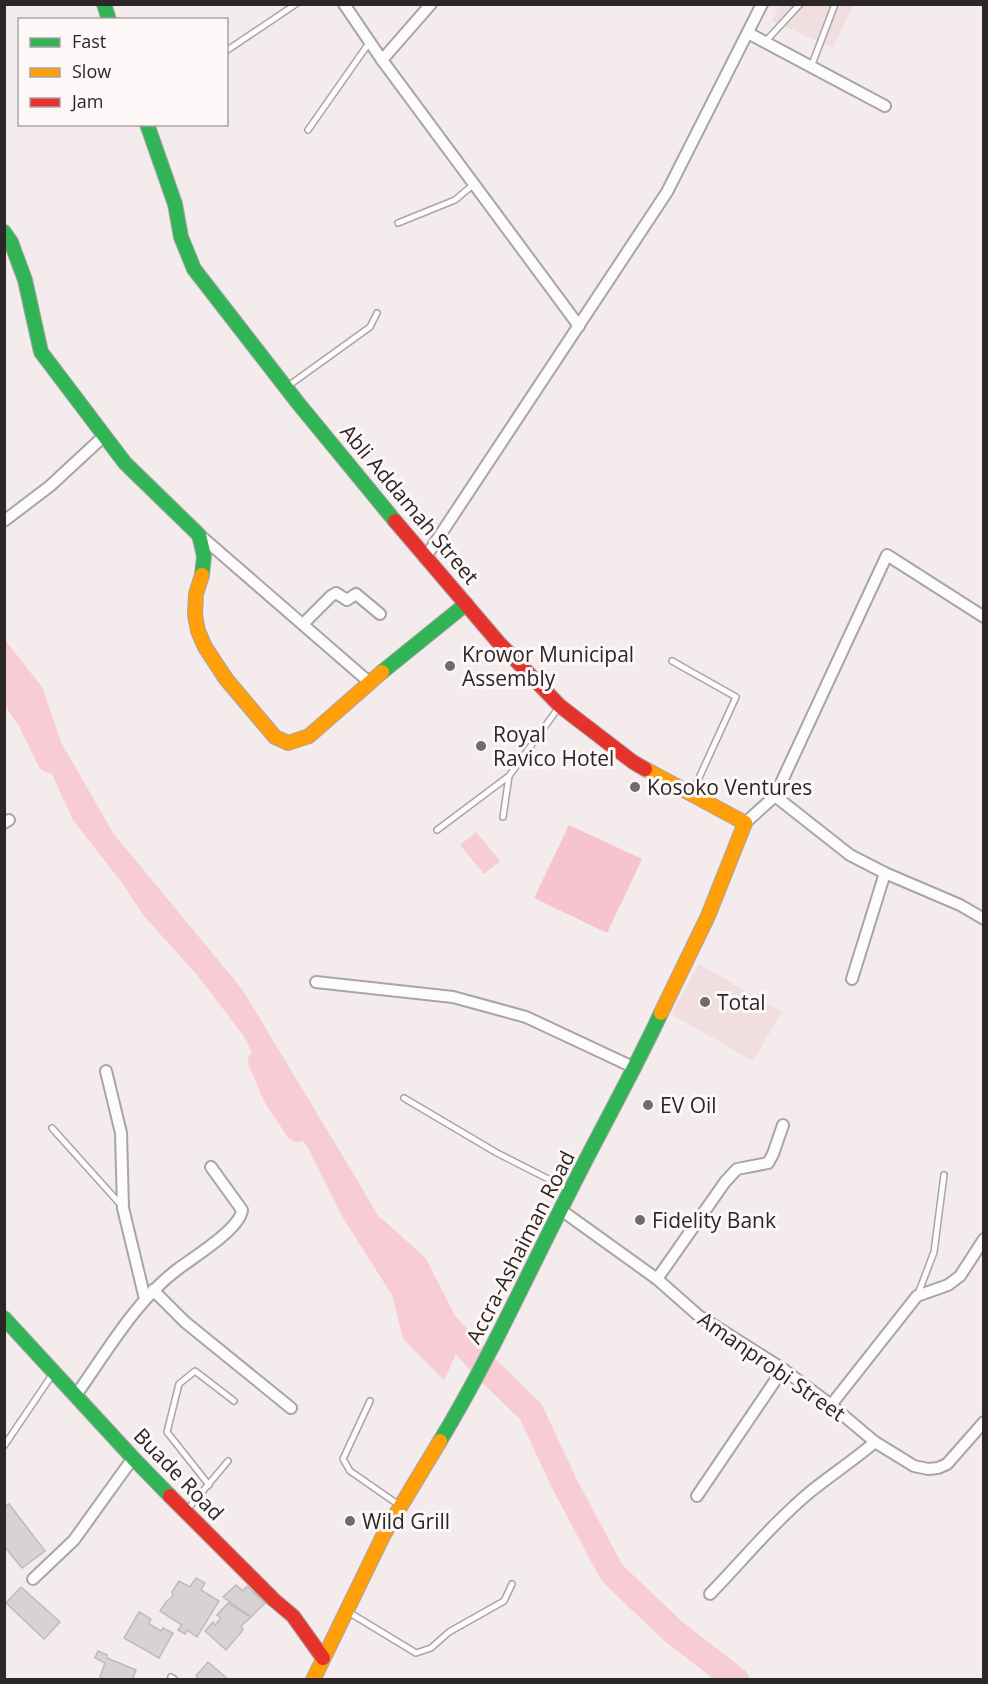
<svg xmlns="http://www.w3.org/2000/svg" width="988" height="1684" font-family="'Open Sans',sans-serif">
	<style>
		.built { fill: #f0dee1 }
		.green { fill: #f6c4cf }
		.water { fill: #f7ccd5 }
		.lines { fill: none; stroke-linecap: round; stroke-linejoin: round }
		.river { stroke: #f7ccd5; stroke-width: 26 }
		.building { fill: #d9d2d3; stroke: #c0babb; stroke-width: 1.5 }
		.lane-casing { stroke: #aaa4a6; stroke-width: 8 }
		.street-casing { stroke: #aaa4a6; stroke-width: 14 }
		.fast-casing { stroke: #aaa4a6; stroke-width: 16 }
		.slow-casing { stroke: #aaa4a6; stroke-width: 16 }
		.jam-casing { stroke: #aaa4a6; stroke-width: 16 }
		.lane { stroke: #fdfcfc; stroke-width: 5 }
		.street { stroke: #fdfcfc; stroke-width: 10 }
		.fast { stroke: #30b455; stroke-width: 14 }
		.slow { stroke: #ff9f0a; stroke-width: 14 }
		.jam { stroke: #e5322d; stroke-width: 14 }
		.poi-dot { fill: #726b6c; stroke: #fef7f8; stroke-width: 2 }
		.labels { text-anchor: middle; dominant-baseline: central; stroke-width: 6; stroke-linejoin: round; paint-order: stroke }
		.street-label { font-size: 21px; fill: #2c2627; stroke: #fef7f8 }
		.poi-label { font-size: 21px; fill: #2c2627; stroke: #fef7f8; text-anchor: start }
	</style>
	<rect width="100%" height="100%" fill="#f4ebed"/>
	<g class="built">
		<polygon points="779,5 853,5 833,48 772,21"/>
		<polygon points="699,964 782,1012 753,1061 671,1014"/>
	</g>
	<polygon class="green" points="569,825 642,859 607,933 534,898"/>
	<g class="water">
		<polygon points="5,640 42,687 62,744 113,833 242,989 356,1178 431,1306 456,1354 444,1380 403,1339 392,1295 343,1218 309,1150 266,1079 243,1035 198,976 143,915 122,883 73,820 45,759 25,700 5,683"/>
		<polygon points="476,832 500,861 484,874 460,845"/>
	</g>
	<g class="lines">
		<g class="river">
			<polyline points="4,680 31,721 50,760"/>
			<polyline points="261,1061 276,1096 298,1129"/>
			<polyline points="375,1230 415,1266 444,1323 486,1368 531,1412 565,1485 612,1573 673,1631 736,1680"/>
		</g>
	</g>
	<g class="building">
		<polygon points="9,1504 45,1551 22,1568 4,1546 4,1507"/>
		<polygon points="196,1578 205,1583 201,1590 219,1601 197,1637 187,1630 185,1634 178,1630 182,1625 160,1611 166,1602 173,1596 172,1592 179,1581 190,1587"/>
		<polygon points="236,1585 243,1591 247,1586 265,1603 251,1617 223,1597"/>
		<polygon points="21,1587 60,1622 44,1639 6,1603"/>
		<polygon points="228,1603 251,1617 241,1626 243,1630 226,1650 205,1631 213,1622 215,1625 221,1618 217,1615"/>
		<polygon points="139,1612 151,1619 149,1624 161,1631 163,1628 173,1633 159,1658 124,1638"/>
		<polygon points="98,1651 107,1655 107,1658 136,1670 132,1680 106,1680 100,1677 105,1663 95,1658"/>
		<polygon points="208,1662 229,1680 200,1680 196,1676"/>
	</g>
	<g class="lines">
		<g class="lane-casing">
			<g id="lane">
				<polyline points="765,42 800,4"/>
				<polyline points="226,51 296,4"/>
				<polyline points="811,67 835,4"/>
				<polyline points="308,130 369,43"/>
				<polyline points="398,223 455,200 474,184"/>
				<polyline points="288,386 370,327 377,313"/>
				<polyline points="672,661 736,697 693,791"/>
				<polyline points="503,817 509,776"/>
				<polyline points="437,830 509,776 559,707"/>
				<polyline points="404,1098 497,1153 568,1189"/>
				<polyline points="52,1128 121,1205"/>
				<polyline points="918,1294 934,1252 944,1175"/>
				<polyline points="370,1401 343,1459 350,1471 399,1505"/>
				<polyline points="4,1446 52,1375"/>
				<polyline points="209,1485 167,1432 179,1384 195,1371 234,1401"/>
				<polyline points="187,1510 228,1461"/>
				<polyline points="350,1613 416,1653 431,1648 449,1632 504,1601 512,1584"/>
				<polyline points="171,1677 175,1680"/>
			</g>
		</g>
		<g class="street-casing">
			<g id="street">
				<polyline points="344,4 382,60 579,326"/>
				<polyline points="748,33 885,106"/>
				<polyline points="382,60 431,4"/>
				<polyline points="4,521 50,486 104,436"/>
				<polyline points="202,537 369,682"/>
				<polyline points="425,558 667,192 762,4"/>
				<polyline points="303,624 331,596 336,593 347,600 356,594 380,614"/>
				<polyline points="775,796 850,855 885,873 960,905 984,919"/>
				<polyline points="4,823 9,820"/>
				<polyline points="745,823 775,796 887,555 984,617"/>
				<polyline points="852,979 885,873"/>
				<polyline points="316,982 453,997 526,1017 635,1068"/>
				<polyline points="106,1071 121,1133 123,1208 145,1299"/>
				<polyline points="561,1210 657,1279 699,1316 783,1369 831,1405 875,1442 914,1466 928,1469 938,1468 947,1464 984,1422"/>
				<polyline points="657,1279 725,1182 737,1169 768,1163 773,1154 783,1125"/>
				<polyline points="153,1290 185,1322 291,1408"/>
				<path d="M 76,1395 C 106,1353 136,1300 178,1269 C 194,1257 240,1229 242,1210 L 211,1167"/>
				<polyline points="831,1405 917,1296 948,1285 960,1276 984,1239"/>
				<polyline points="697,1496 783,1369"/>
				<polyline points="33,1579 74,1540 133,1458"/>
				<path d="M 710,1594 C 743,1560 773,1523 810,1492 C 831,1475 854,1460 875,1442"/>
			</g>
		</g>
		<g class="fast-casing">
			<g id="fast">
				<polyline points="104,4 109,20"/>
				<polyline points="147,124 175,204 181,237 194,269 298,403 395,521"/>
				<polyline points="4,232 11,242 25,280 41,352 125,463 199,535 204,556 202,575"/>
				<polyline points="382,672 466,604"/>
				<polyline points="4,1318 133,1458 170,1496"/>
				<path d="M 440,1441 C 489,1360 527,1275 570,1191 C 600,1131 633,1073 661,1013"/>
			</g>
		</g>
		<g class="slow-casing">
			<g id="slow">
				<polyline points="202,575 196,594 195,615 198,631 205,647 226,679 275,737 288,743 309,736 382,672"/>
				<polyline points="645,769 745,823"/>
				<polyline points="661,1013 708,916 745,823"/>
				<polyline points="313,1680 384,1534 440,1441"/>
			</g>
		</g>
		<g class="jam-casing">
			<g id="jam">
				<polyline points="395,521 499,643 560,706 633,762 645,769"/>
				<polyline points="170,1496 274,1600 293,1616 323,1658"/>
			</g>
		</g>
		<use href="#lane" class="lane"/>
		<use href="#street" class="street"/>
		<use href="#fast" class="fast"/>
		<use href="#slow" class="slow"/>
		<use href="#jam" class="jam"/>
	</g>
	<g class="poi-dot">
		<circle cx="450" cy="666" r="6"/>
		<circle cx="481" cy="746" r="6"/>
		<circle cx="635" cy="787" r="6"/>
		<circle cx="705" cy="1002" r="6"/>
		<circle cx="648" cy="1105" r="6"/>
		<circle cx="640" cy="1220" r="6"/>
		<circle cx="350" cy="1521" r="6"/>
	</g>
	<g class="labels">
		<g class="street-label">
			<text transform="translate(410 504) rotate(50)">Abli Addamah Street</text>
			<text transform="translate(520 1247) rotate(-63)">Accra-Ashaiman Road</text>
			<text transform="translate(772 1366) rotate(35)">Amanprobi Street</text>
			<text transform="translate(179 1474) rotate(46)">Buade Road</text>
		</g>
		<g class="poi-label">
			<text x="462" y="654">Krowor Municipal<tspan x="462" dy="24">Assembly</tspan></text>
			<text x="493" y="734">Royal<tspan x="493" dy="24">Ravico Hotel</tspan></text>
			<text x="647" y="787">Kosoko Ventures</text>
			<text x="717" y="1002">Total</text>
			<text x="660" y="1105">EV Oil</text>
			<text x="652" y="1220">Fidelity Bank</text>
			<text x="362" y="1521">Wild Grill</text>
		</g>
	</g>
	<rect width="988" height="1684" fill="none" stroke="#2c2627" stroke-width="12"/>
	<rect x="18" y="18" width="210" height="108" fill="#fef7f8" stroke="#aaa3a4" stroke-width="1.5"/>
	<rect x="30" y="38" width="30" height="9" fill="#30b455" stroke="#aaa3a4" stroke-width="1.5"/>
	<text x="72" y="48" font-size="18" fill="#2c2627">Fast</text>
	<rect x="30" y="68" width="30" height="9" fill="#ff9f0a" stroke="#aaa3a4" stroke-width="1.5"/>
	<text x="72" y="78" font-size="18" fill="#2c2627">Slow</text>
	<rect x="30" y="98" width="30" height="9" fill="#e5322d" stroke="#aaa3a4" stroke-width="1.5"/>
	<text x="72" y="108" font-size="18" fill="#2c2627">Jam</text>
</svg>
